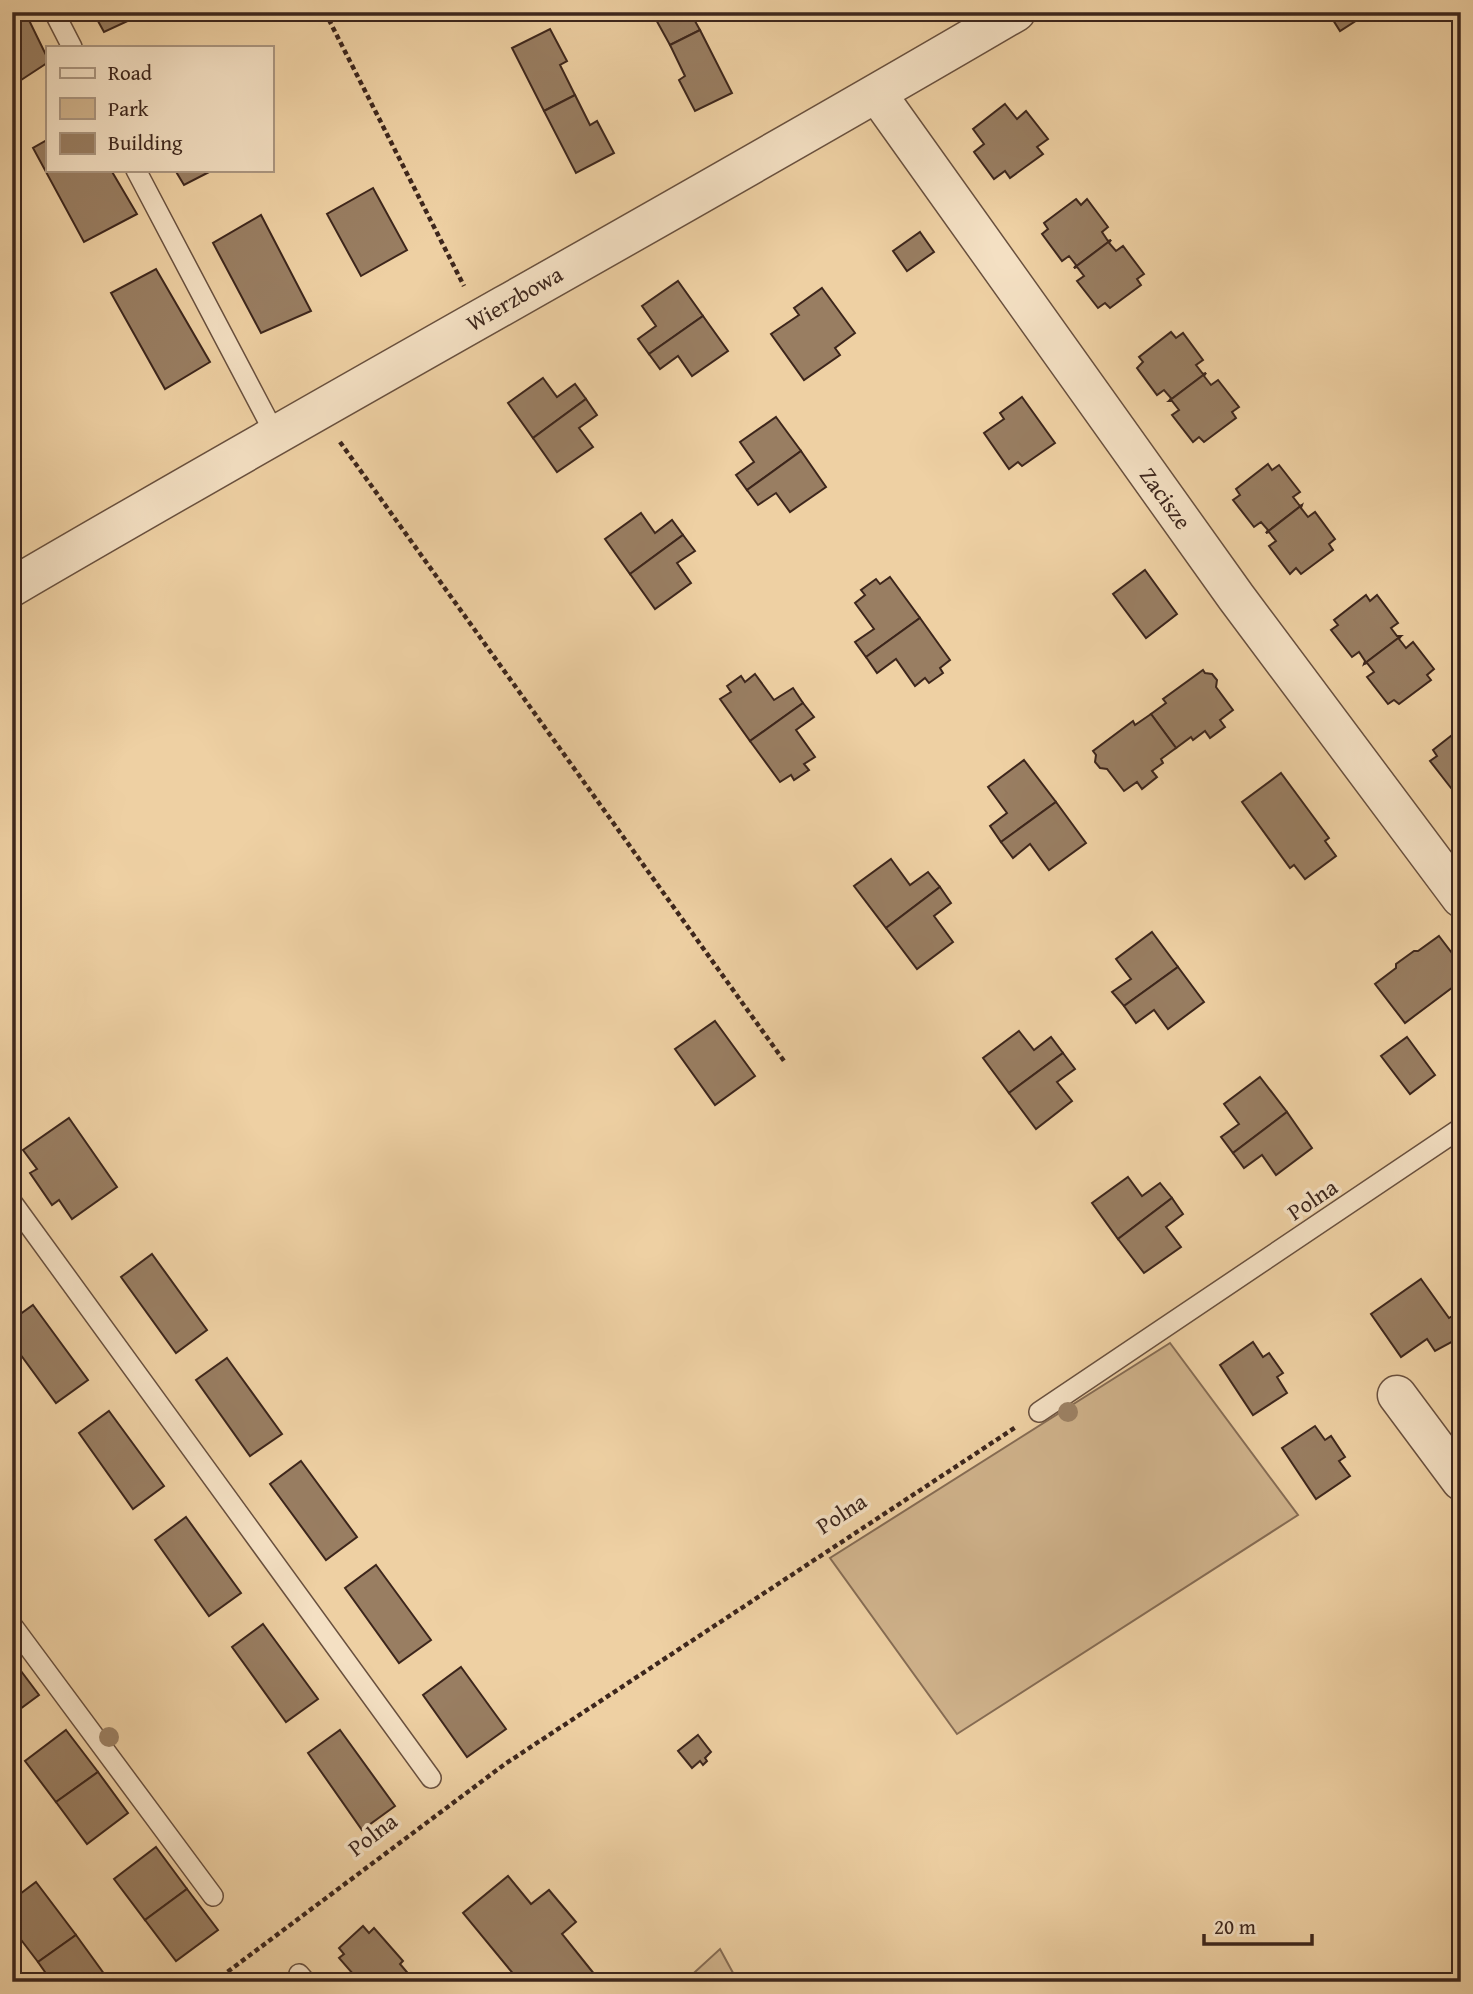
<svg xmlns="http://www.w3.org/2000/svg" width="1473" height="1994" font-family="'Gentium Book Plus',serif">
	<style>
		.green { fill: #d0b38c; stroke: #866c54; stroke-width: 2 }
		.building { fill: #997e62; stroke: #3d261c; stroke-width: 2 }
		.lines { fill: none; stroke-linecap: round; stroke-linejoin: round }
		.lane-casing { stroke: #69503e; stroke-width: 22 }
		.street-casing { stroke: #69503e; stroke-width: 41 }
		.path { stroke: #3d261c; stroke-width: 4.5; stroke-dasharray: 5 3.5; stroke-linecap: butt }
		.lane { stroke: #f4e0c3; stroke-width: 19 }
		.street { stroke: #f4e0c3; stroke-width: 38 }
		.tree { fill: #9d8265 }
		.labels { text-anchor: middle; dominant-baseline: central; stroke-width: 7; stroke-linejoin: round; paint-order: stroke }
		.street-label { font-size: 23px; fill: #3d261c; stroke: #f4e0c3 }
	</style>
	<rect width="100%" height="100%" fill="#eed0a3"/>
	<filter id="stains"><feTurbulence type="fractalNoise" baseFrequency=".00286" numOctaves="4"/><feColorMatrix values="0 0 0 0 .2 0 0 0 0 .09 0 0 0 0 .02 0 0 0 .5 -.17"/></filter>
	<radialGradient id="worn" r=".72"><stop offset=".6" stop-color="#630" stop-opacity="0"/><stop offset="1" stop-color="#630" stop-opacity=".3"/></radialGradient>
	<g class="green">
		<polygon points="1170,1343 1298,1515 957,1734 830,1558"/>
		<polygon points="720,1949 738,1982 684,1982"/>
	</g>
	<g class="building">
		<polygon points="12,12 25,12 47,57 47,63 12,86"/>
		<polygon points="93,12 147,12 104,32"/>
		<polygon points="644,12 690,12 700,30 670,45 654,16 647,19"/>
		<polygon points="1328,12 1363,12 1365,15 1340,31"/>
		<polygon points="550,29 567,61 560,65 575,95 544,111 512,48"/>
		<polygon points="700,30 732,93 695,111 679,80 685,76 670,45"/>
		<polygon points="575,95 590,125 597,121 614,153 576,173 544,111"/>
		<polygon points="1005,104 1017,119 1026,111 1048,139 1037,147 1043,154 1010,178 1005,171 994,179 974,152 984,144 973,129"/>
		<polygon points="47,140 47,170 111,170 137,214 84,242 33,148"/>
		<polygon points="175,170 213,170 184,185"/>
		<polygon points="373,188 407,250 361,276 327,214"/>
		<polygon points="1076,199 1081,205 1087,199 1108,227 1102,232 1108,241 1111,240 1074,268 1076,265 1069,256 1062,261 1042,234 1048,229 1044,223"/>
		<polygon points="261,215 311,311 261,333 213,243"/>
		<polygon points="920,232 934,252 907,271 893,251"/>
		<polygon points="1111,240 1109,243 1116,251 1123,246 1144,274 1137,279 1141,285 1110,308 1105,303 1098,308 1077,281 1084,276 1077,267 1074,268"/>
		<polygon points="156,269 210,362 165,389 111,293"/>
		<polygon points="678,281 703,316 649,354 638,339 656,326 642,306"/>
		<polygon points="822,288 855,333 835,348 840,355 804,380 771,334 799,315 794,308"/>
		<polygon points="703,316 728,351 692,376 678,356 660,369 649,354"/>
		<polygon points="1171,332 1176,338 1183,333 1203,360 1196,365 1203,374 1206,373 1169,401 1171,398 1164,390 1157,395 1137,368 1143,362 1139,357"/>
		<polygon points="1206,373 1204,376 1211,385 1218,380 1239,407 1232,412 1236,418 1204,442 1199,437 1193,442 1172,415 1179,410 1172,401 1169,401"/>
		<polygon points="543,378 557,397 575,384 586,399 533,438 508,403"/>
		<polygon points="1022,397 1055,443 1022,466 1018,462 1009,469 984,433 1004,419 1000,413"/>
		<polygon points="586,399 597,415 579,428 593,447 557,472 533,438"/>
		<polygon points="776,417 801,451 747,490 736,475 754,462 740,442"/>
		<polygon points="801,451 826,487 790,512 776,493 758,505 747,490"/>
		<polygon points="1268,464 1272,470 1279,465 1300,492 1293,497 1300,506 1302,505 1266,533 1268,530 1261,522 1254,527 1233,500 1240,495 1236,489"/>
		<polygon points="1302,505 1301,508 1308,517 1315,512 1335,539 1329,544 1333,550 1301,574 1296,568 1290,574 1269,546 1276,541 1269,532 1266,533"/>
		<polygon points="641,513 655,533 672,520 683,535 630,574 605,539"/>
		<polygon points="683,535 695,551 677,563 691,583 655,609 630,574"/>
		<polygon points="1145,570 1177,614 1146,638 1113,594"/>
		<polygon points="890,577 920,618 866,657 855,642 874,629 855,603 865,595 861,590 876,579 880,584"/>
		<polygon points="1366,595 1370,601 1377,595 1398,623 1391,628 1397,636 1401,636 1364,664 1365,661 1359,652 1352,657 1331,630 1338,625 1334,620"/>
		<polygon points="920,618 950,660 940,668 943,673 929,683 925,678 915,686 896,659 877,673 866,657"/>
		<polygon points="1401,636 1399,639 1406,648 1413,642 1434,669 1427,675 1431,680 1399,704 1394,700 1388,704 1367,677 1374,672 1367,663 1364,664"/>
		<polygon points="1203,670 1205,673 1212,674 1217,680 1216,687 1233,710 1220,720 1225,727 1210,738 1205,731 1193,740 1191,737 1176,748 1151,714 1166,703 1163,699"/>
		<polygon points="755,674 774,700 793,688 803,703 750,741 720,699 731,692 727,686 741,676 745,682"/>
		<polygon points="803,703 814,717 796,730 815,757 804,764 809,770 794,780 791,775 780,782 750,741"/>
		<polygon points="1151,714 1176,748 1161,759 1163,763 1152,771 1157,777 1142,789 1137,782 1124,791 1107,769 1100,768 1095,762 1096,755 1093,751 1133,721 1135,725"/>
		<polygon points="1461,728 1461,786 1458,783 1451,788 1430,761 1437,756 1433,750"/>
		<polygon points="1024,760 1056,802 1001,842 990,826 1007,813 988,787"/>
		<polygon points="1281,773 1329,838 1325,841 1336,856 1305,879 1294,865 1290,868 1242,802"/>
		<polygon points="1056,802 1086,843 1049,870 1030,844 1013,858 1001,842"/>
		<polygon points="891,859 910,885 928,872 940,887 886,928 854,886"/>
		<polygon points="940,887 951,903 934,916 953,942 917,969 886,928"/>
		<polygon points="1152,932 1178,967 1124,1006 1112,992 1131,979 1116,959"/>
		<polygon points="1439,936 1461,965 1461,981 1405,1023 1375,984 1396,968 1396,964 1414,951 1418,951"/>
		<polygon points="1178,967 1204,1002 1168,1029 1154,1010 1136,1023 1124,1006"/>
		<polygon points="715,1021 755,1076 715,1105 675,1049"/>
		<polygon points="1019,1031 1034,1050 1051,1037 1063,1053 1009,1093 983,1058"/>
		<polygon points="1407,1037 1435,1075 1410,1094 1381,1056"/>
		<polygon points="1063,1053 1075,1069 1057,1082 1072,1101 1036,1129 1009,1093"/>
		<polygon points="1260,1077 1287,1112 1233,1153 1221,1137 1239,1124 1224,1104"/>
		<polygon points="1287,1112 1312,1148 1276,1175 1262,1155 1244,1168 1233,1153"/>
		<polygon points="69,1118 117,1187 72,1219 59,1200 52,1205 30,1173 37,1169 23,1150"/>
		<polygon points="1128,1177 1142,1196 1160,1183 1172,1198 1118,1239 1092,1203"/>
		<polygon points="1172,1198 1183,1214 1166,1227 1181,1247 1144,1273 1118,1239"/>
		<polygon points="152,1254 207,1330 176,1353 121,1277"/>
		<polygon points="1421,1279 1449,1318 1461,1311 1461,1337 1435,1351 1427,1339 1401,1357 1371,1314"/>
		<polygon points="33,1305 88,1380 56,1403 12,1343 12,1320"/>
		<polygon points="1253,1342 1263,1357 1269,1353 1283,1373 1277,1377 1287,1393 1253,1415 1220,1365"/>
		<polygon points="227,1358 282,1434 250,1456 196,1380"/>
		<polygon points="109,1411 164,1486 133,1509 79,1433"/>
		<polygon points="1315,1426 1325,1440 1331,1436 1345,1457 1339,1461 1350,1476 1316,1499 1282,1448"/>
		<polygon points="301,1461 357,1537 326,1560 270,1484"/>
		<polygon points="186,1517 241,1593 209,1616 155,1540"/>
		<polygon points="376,1565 431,1640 399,1663 345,1588"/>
		<polygon points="263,1624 318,1699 286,1722 232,1647"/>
		<polygon points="12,1659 39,1695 12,1715"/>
		<polygon points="461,1667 506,1729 467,1757 423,1695"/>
		<polygon points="66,1730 98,1772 56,1802 25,1761"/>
		<polygon points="340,1730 395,1806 362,1830 308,1753"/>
		<polygon points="698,1735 711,1752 705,1758 707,1761 703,1765 700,1761 692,1768 678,1751"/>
		<polygon points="98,1772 128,1813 87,1844 56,1802"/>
		<polygon points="156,1847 187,1889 145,1920 114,1879"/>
		<polygon points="508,1876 531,1904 549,1890 576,1922 562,1934 595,1975 587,1982 520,1982 463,1913"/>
		<polygon points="36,1882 76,1935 38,1962 12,1928 12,1900"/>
		<polygon points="187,1889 218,1930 176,1961 145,1920"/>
		<polygon points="363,1926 369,1933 374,1928 403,1961 400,1964 411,1977 405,1982 360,1982 339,1958 344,1954 339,1948"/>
		<polygon points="76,1935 110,1982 52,1982 38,1962"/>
	</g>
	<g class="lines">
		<g class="lane-casing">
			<g id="lane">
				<polyline points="54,12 72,47"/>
				<polyline points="136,170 275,434"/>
				<polyline points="12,1202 431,1778"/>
				<polyline points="1039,1412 1461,1128"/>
				<polyline points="12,1625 213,1896"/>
				<polyline points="299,1974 306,1982"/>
			</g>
		</g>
		<g class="street-casing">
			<g id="street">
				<polyline points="877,94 1236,597 1461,898"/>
				<path d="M 12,587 C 345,392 684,207 1016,12"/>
				<polyline points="1397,1395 1461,1481"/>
			</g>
		</g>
		<g class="path">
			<polyline points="325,12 464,286"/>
			<polyline points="340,442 784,1061"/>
			<polyline points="214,1982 505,1764 1016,1427"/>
		</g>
		<use href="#lane" class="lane"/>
		<use href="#street" class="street"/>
	</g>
	<g class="tree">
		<circle cx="1068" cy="1412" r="10"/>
		<circle cx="109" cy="1737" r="10"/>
	</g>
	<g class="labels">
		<g class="street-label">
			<text transform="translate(514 298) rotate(-30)">Wierzbowa</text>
			<text transform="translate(1166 498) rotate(54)">Zacisze</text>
			<text transform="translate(1312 1199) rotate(-34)">Polna</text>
			<text transform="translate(841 1513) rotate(-33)">Polna</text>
			<text transform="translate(372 1834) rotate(-37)">Polna</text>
		</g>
	</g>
	<rect width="1473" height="1994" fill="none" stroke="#eed0a3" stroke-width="42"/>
	<rect x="14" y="14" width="1445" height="1966" fill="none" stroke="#3d261c" stroke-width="3.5"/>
	<rect x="21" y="21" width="1431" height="1952" fill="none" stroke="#3d261c" stroke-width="2"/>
	<rect x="46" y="46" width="228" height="126" fill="#f4e0c3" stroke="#ab9680" stroke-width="2"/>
	<rect x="60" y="68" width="35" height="10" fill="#f4e0c3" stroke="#ab9680" stroke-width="2"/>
	<text x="108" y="80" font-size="21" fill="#3d261c">Road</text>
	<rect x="60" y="98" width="35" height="21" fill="#d0b38c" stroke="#ab9680" stroke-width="2"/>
	<text x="108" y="116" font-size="21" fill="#3d261c">Park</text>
	<rect x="60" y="133" width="35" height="21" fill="#997e62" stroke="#ab9680" stroke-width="2"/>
	<text x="108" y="150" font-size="21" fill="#3d261c">Building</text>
	<path d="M1204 1934v10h108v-10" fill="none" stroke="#3d261c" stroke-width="3.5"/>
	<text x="1214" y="1934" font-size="21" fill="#3d261c" stroke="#f4e0c3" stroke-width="5" paint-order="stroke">20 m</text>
	<rect width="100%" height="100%" filter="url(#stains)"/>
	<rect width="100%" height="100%" fill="url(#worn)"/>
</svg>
